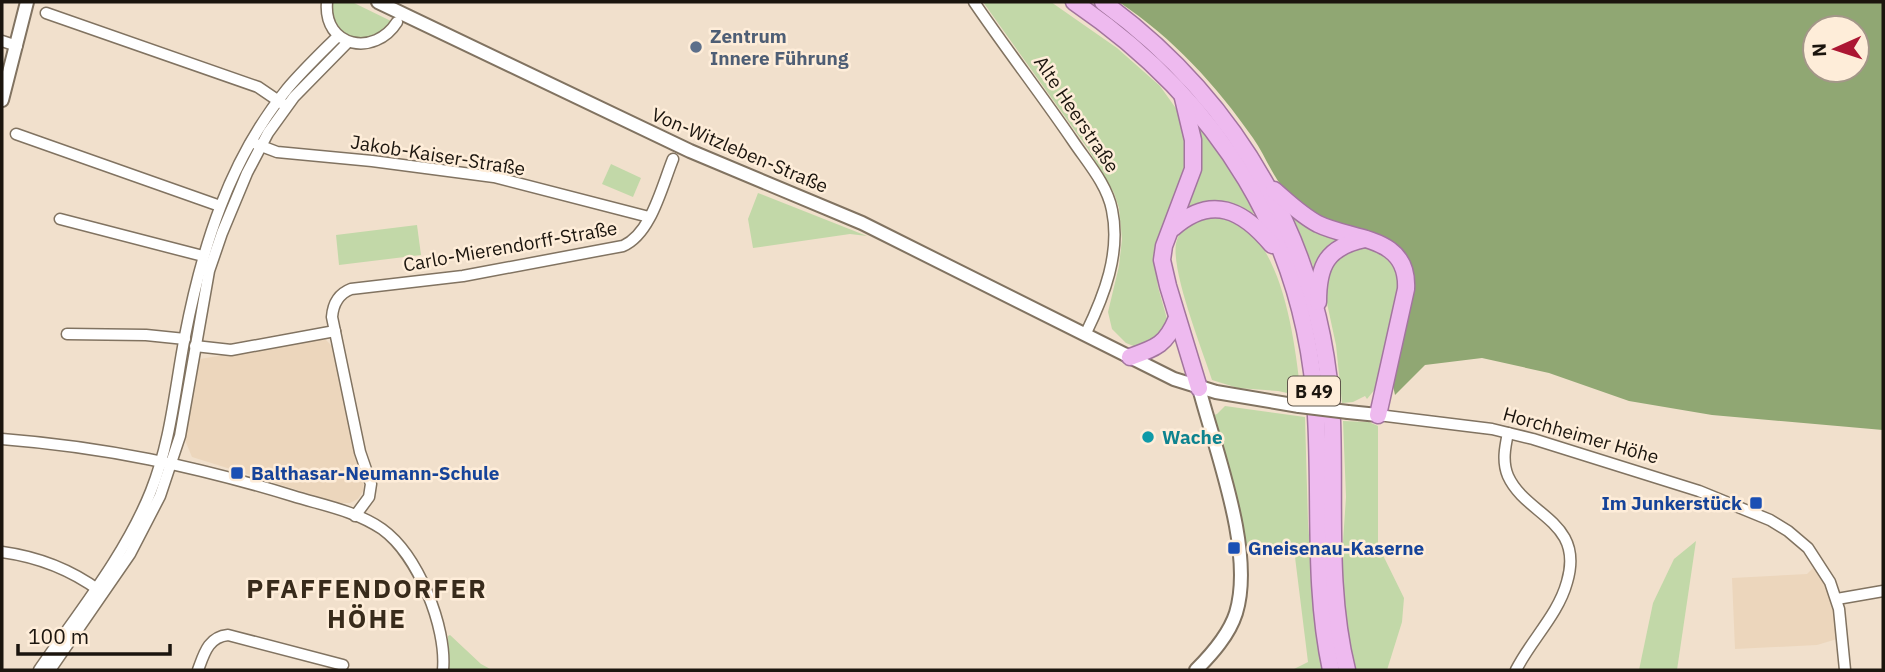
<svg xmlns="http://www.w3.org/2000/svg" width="1885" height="672" font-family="'IBM Plex Sans',sans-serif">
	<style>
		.built { fill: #ecd6bc }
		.green { fill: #c2d8a8 }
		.forest { fill: #90a773; fill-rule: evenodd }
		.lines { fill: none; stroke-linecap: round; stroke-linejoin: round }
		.minor-casing { stroke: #817361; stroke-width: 13 }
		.tertiary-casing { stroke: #817361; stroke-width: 16 }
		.trunk-casing { stroke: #a2759e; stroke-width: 19 }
		.minor { stroke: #fff; stroke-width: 10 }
		.tertiary { stroke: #fff; stroke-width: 12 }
		.trunk { stroke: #eebaef; stroke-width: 16 }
		.tertiary-bridge-casing { stroke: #817361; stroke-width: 16; stroke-linecap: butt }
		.tertiary-bridge { stroke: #fff; stroke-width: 12 }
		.service-dot { fill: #5c6f8a; stroke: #feedd9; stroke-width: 2.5 }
		.culture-dot { fill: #0f9aa8; stroke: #feedd9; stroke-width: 2.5 }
		.transit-dot { fill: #1a4fb4; stroke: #feedd9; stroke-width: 2.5 }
		.labels { text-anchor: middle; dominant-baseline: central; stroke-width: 5; stroke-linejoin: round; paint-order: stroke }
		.shield { fill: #feedd9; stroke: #5f564b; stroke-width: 2 }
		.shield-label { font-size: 18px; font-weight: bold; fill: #1b150e }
		.service-label { font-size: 19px; font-weight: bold; fill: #4e5e75; stroke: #feedd9; text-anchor: start }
		.street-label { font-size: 19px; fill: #1b150e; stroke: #feedd9 }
		.culture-label { font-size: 19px; font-weight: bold; fill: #0d838f; stroke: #feedd9; text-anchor: start }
		.transit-label { font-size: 19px; font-weight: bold; fill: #164399; stroke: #feedd9; text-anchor: start }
		.district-label { font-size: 26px; font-weight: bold; letter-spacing: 2px; fill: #382b1b; stroke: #feedd9 }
	</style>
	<rect width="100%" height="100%" fill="#f1e0cc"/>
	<g class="built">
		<polygon points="313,340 326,340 333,347 355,458 364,480 363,491 358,499 350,503 339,503 192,457 185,440 200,359"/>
		<polygon points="1815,566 1827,589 1834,609 1837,639 1817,645 1735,649 1732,578 1807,574"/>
	</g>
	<g class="green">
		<path d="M 332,2 L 352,2 L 391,21 C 377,54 329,40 332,2 Z"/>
		<polygon points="983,2 1051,2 1117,48 1160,86 1180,114 1190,160 1155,263 1158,287 1167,319 1165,328 1157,341 1136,347 1126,343 1112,329 1108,312 1119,266 1122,239 1119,208 1114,193 1088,149"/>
		<polygon points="1203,128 1214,142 1256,211 1249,215 1183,214 1197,132"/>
		<polygon points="611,164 641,178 633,197 602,184"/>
		<polygon points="758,193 867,236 850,234 753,248 748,219"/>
		<polygon points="1292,214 1339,240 1315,271"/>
		<path d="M 1216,215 C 1222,216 1231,218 1237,221 C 1285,251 1295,344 1301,396 L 1278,391 L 1238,388 L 1212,380 C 1203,351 1168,265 1177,240 C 1183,222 1200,219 1216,215 Z"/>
		<polygon points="417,225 421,255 339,265 336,235"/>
		<path d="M 1361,246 C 1380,249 1397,259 1400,279 C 1401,290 1381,375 1376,388 L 1367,399 L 1365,396 L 1353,402 L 1342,403 L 1336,345 L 1325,294 L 1325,284 L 1334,259 Z"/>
		<polygon points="1225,406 1305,417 1308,523 1317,635 1323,670 1292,670 1308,662 1294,549 1246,546 1214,415 1217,414"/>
		<polygon points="1343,421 1369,422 1378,426 1378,545 1404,598 1402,622 1387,670 1354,670 1345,623 1341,572 1346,497"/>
		<polygon points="1696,541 1677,670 1639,670 1653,603 1674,559"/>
		<polygon points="450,635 481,664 492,670 449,670 448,636"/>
	</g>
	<path class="forest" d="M 1119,2 L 1883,2 L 1883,430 L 1712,415 L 1629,401 L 1549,373 L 1482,358 L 1425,365 L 1395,395 L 1392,381 L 1409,268 C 1367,246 1321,226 1287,192 C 1273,178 1265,155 1253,138 C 1216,85 1173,38 1119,2 ZM 1815,28 L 1857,28 L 1857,70 L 1815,70 Z"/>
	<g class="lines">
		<g class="minor-casing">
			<g id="minor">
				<path d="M 327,2 C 323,48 375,57 397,22"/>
				<path d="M 974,2 C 1006,49 1041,94 1073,141 C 1087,162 1107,184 1112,210 C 1121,253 1104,296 1086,333"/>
				<polyline points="46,13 258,87 283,104"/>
				<polyline points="2,41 17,46"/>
				<polyline points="16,134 220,206"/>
				<polyline points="256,144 277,152 372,161 494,177 649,217"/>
				<polyline points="60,219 203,256"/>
				<polyline points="67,334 146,335 185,339"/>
				<polyline points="195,346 231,350 335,331"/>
				<polyline points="1378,415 1492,429 1533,439 1699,491 1770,520 1788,531 1808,548 1830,582 1839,609 1845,670"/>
				<path d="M 1508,433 C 1505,447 1502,462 1508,476 C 1526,516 1585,521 1567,582 C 1558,615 1531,640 1516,670"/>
				<path d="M 2,439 C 104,447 195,466 293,496 C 322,505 356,511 382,529 C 418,555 447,627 443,670"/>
				<path d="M 355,516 L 369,497 L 371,484 L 360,452 L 332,317 C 333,304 338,294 351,289 L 463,276 L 623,246 C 651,234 662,186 673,159"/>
				<path d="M 2,552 C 39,557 70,569 100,591"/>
				<polyline points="1837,599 1883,591"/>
				<path d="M 39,670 C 78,613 125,556 151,491 C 171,441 175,388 185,336 C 202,248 229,160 287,89 C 303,70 321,53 338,36"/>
				<polyline points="50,670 130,554 160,496 180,436 209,271 222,233 247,173 268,133 294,97 348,42"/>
				<path d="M 198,670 C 204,654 208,637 228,635 L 343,665"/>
			</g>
		</g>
		<g class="tertiary-casing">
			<g id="tertiary">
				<polyline points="378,2 690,151 862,223 1174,379 1216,392 1299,406"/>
				<polyline points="2,100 27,2"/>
				<polyline points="1348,412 1378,415"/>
				<path d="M 1196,670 C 1212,654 1229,635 1236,613 C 1255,551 1215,450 1199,388"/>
			</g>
		</g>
		<g class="trunk-casing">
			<g id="trunk">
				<path d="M 1074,2 C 1219,101 1307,239 1316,416 C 1321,501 1313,587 1331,670"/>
				<path d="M 1103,2 C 1240,102 1325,250 1332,421 C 1335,503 1327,590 1347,670"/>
				<polyline points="1183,98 1193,140 1193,169 1164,246 1162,260 1168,286 1199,388"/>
				<path d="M 1274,190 C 1288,202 1301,215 1318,224 C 1353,241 1409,235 1406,289 L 1378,415"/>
				<path d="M 1173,228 C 1212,194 1243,210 1272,245"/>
				<path d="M 1318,302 C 1318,265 1327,247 1365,239"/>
				<path d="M 1130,357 C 1156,348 1166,345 1177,318"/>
			</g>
		</g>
		<use href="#minor" class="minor"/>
		<use href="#tertiary" class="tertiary"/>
		<use href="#trunk" class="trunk"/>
		<g class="tertiary-bridge-casing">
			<polyline id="tertiary-bridge" points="1299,406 1348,412"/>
		</g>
		<use href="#tertiary-bridge" class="tertiary-bridge"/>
	</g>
	<circle class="service-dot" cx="696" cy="47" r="7"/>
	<circle class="culture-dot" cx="1148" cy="437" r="7"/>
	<g class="transit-dot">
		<rect x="230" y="466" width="14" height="14" rx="3.5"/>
		<rect x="1749" y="496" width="14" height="14" rx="3.5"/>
		<rect x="1227" y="541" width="14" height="14" rx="3.5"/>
	</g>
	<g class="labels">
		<rect class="shield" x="1288" y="376.5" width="52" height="29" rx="5"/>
		<g class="shield-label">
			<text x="1314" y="391">B 49</text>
		</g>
		<g class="service-label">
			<text x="710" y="36">Zentrum<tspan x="710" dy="22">Innere Führung</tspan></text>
		</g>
		<g class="street-label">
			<text transform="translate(1077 114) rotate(56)">Alte Heerstraße</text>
			<text transform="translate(740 150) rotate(23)">Von-Witzleben-Straße</text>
			<text transform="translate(438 155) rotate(9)">Jakob-Kaiser-Straße</text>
			<text transform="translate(510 246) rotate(-10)">Carlo-Mierendorff-Straße</text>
			<text transform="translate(1581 435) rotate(16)">Horchheimer Höhe</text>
		</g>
		<g class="culture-label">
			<text x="1162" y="437">Wache</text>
		</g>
		<g class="transit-label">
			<text x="251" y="473">Balthasar-Neumann-Schule</text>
			<text x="1742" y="503" text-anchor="end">Im Junkerstück</text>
			<text x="1248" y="548">Gneisenau-Kaserne</text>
		</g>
		<g class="district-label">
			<text x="367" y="588">PFAFFENDORFER<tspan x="367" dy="30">HÖHE</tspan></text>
		</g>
	</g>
	<rect width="1885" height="672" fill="none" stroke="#1b150e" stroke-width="7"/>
	<g transform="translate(1836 49) rotate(267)"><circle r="33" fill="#feedd9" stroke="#a39788" stroke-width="2"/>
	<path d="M0-5L12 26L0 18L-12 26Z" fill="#ac1632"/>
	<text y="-10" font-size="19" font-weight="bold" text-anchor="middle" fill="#1b150e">N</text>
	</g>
	<path d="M18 644v10h152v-10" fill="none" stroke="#1b150e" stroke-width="3.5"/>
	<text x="28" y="644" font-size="21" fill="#1b150e" stroke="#feedd9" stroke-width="5" paint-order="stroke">100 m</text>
</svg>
